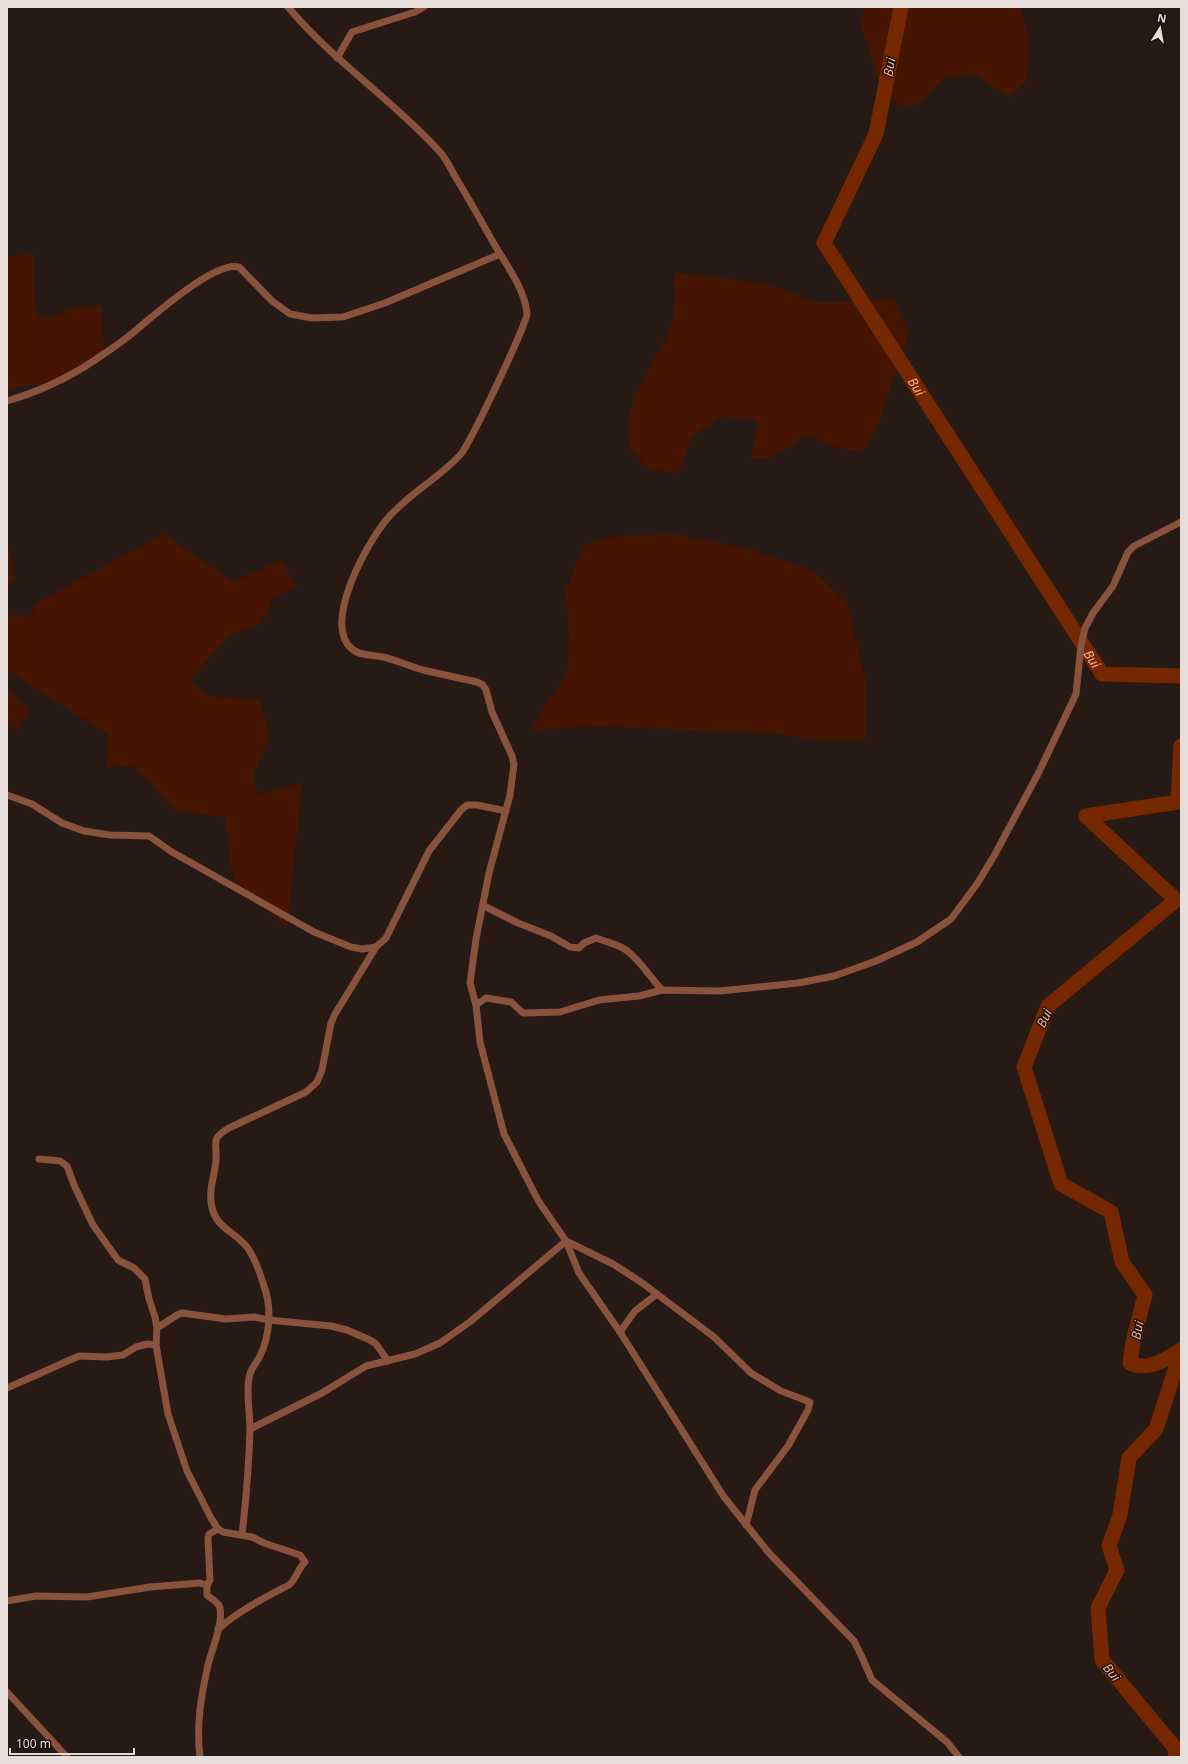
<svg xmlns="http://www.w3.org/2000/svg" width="1188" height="1764" font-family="'Noto Sans',sans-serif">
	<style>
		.green { fill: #461501 }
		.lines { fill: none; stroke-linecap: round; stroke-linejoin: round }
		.river { stroke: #752800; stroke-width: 15 }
		.street { stroke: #88523c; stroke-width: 7 }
		.labels { text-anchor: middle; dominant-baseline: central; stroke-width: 3; stroke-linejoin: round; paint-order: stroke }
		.water-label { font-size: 13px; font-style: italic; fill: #f5b096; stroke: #1d100b }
	</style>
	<rect width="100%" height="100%" fill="#271913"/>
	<g class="green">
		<polygon points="866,7 1020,7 1029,41 1027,81 1009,97 975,74 944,78 920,103 902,107 881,88 860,21"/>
		<polygon points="34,253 34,289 37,317 52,318 73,308 102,306 104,350 52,382 23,386 7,390 7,257"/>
		<polygon points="674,273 687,274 744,281 775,287 818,302 860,302 893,299 909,332 877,428 863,451 842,449 804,435 788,448 768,458 751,458 758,420 721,417 692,436 679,473 648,469 630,448 627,426 635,395 668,334 674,316 675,287"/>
		<polygon points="164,534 233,582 281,560 297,586 273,598 262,623 230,635 189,680 208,696 260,700 269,737 253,776 259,795 302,783 287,928 234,884 225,817 175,811 153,785 133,766 106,767 109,735 7,670 7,614 30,617 38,602"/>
		<polygon points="674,534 749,549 814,571 847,603 866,680 866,739 818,740 780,734 600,726 530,730 567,673 569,636 566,589 585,544 616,536"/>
		<polygon points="7,547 10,549 14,581 7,584"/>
		<polygon points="7,687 28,711 19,729 7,726"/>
	</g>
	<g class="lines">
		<g class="river">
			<path id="s1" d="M 901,7 L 876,134 L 824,243 L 1102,674 L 1181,676"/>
			<path d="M 1181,746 L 1178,802 L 1086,816 L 1176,900 L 1048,1006 L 1024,1067 L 1061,1184 L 1111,1212 L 1122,1262 L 1145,1295 L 1133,1342 L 1130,1363 C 1148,1372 1166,1359 1181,1350"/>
			<polyline points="1176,1757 1175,1748 1102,1660 1098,1608 1117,1570 1109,1546 1120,1515 1129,1458 1156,1429 1181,1352"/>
		</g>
		<g class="street">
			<path d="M 288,7 C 333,61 392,99 439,151 C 446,158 451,169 456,178 C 469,199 481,221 493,242 C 506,265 524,287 527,313 C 528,322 469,446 460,455 C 438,479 408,494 387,519 C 367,543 322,623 352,649 C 360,656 373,655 383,657 C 396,660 409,666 423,670 C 440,674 459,678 477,682 L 483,685 L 486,690 L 492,712 L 512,756 L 514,764 L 510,795 L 489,873 L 476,939 L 470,983 L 476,1005 L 480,1042 L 504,1134 L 539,1202 L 566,1241 L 579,1273 L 620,1332 L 724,1497 L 769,1553 L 854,1641 L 861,1655 L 872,1680 L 947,1742 L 959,1757"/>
			<polyline points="337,58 352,32 415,12 424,7"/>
			<path d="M 7,401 C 38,392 68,378 95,360 C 105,353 116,346 125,339 C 146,323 213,260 239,267 L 272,301 L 290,314 L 312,318 L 343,317 L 385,303 L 500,254"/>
			<polyline points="7,795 32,804 62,823 84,831 110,835 149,836 172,852 314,932 351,947 362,949 376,947 386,938 429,851 461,810 467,805 477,805 506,811"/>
			<path d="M 484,906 L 518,923 L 551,936 L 570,947 L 579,948 L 584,943 L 596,938 C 606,942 618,944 626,950 C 640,960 650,977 662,990"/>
			<polyline points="476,1005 486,998 511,1002 523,1013 560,1012 599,1000 639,996 662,990 720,991 798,983 834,976 876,961 917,942 951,919 977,884 994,856 1039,772 1076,694 1081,646 1085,628 1093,613 1113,586 1128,552 1134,546 1181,522"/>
			<path d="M 39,1159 L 60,1161 L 67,1166 L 74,1185 L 93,1225 L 118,1260 L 134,1268 L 145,1279 L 149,1299 L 155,1317 L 157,1328 L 156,1345 L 168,1414 L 187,1471 L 211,1518 L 218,1529 L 223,1532 L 252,1537 L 264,1543 L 300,1555 L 305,1562 C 297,1570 297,1578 289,1585 C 264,1598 240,1610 218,1629"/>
			<polyline points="157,1328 177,1315 182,1313 226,1319 254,1317 269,1320 331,1326 347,1330 370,1340 376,1344 388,1361"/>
			<polyline points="620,1332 635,1311 657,1294"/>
			<polyline points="7,1388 79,1356 107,1357 123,1355 136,1347 147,1344 156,1345"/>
			<polyline points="250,1429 322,1393 366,1366 415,1354 440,1343 471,1321 566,1241 613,1264 641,1282 714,1337 751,1373 781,1391 810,1402 808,1410 788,1446 755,1490 746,1525"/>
			<path d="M 242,1535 C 246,1500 249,1464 250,1429 C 250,1412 246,1394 249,1378 C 250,1369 256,1364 260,1356 C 270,1335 272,1308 264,1286 C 260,1273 255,1258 247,1247 C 233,1230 214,1228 211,1202 C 209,1187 215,1175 216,1160 C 217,1142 210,1139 229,1128 L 306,1092 L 317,1082 L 322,1070 L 331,1023 L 335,1014 L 376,947"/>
			<polyline points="7,1601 36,1596 87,1597 150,1587 200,1583 207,1585"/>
			<polyline points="7,1692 67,1757"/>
			<path d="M 200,1757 C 196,1726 201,1696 208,1665 C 212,1649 223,1624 220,1608 C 218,1601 211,1599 207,1595 L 207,1585 L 210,1580 L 208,1538 L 209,1534 L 218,1529"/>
		</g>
	</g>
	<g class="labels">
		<g class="water-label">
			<text transform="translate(889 67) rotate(-79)">Bui</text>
			<text stroke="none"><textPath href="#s1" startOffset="421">Bui</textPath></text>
			<text stroke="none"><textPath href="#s1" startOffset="745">Bui</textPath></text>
			<text transform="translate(1044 1018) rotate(-65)">Bui</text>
			<text transform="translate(1137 1330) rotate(-78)">Bui</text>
			<text transform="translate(1112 1672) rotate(51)">Bui</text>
		</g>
	</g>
	<rect width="1188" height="1764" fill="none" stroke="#e6dcd9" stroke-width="16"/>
	<g transform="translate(1160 28) rotate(11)" stroke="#1d100b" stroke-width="3" paint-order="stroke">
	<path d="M0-3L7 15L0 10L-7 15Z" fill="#e6dcd9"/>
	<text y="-6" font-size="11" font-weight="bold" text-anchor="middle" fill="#e6dcd9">N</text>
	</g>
	<path d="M10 1748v6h124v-6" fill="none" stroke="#e6dcd9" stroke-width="2"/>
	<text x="16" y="1748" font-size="12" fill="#e6dcd9" stroke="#1d100b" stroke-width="3" paint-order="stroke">100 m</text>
</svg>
